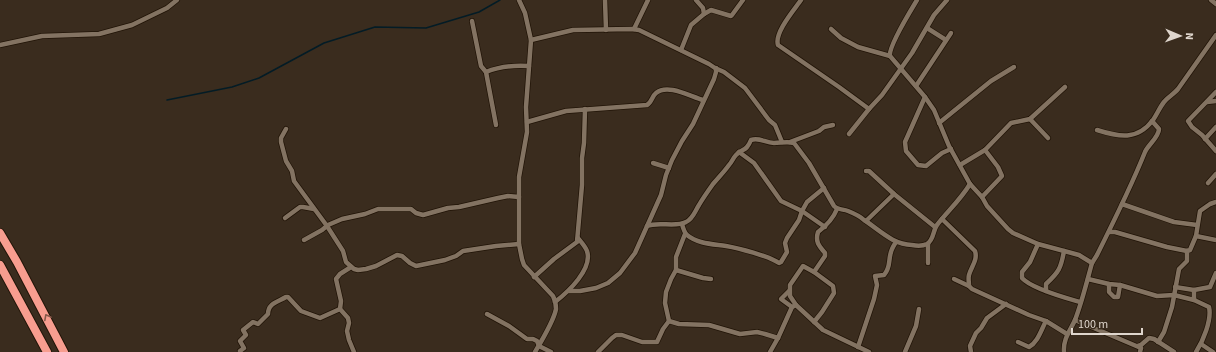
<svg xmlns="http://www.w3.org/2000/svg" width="1216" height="352" font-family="'Source Sans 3',sans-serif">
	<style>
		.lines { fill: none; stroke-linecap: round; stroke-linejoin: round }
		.stream { stroke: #031c26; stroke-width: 1.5 }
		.minor-casing { stroke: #211407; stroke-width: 6 }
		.motorway-casing { stroke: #211407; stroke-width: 10 }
		.minor { stroke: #837362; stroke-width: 4.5 }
		.motorway { stroke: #f79d8f; stroke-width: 8 }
		.oneway { stroke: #86594b }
	</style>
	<rect width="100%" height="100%" fill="#3a2c1e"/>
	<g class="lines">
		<polyline class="stream" points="167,100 232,87 259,78 324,43 375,27 426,28 479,12 500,0"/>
		<g class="minor-casing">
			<g id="minor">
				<path d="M 519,0 L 525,13 L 531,40 L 526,107 L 527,132 L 519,177 L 519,244 L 522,259 L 524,265 L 553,296 C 555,300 556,305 556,309 C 554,320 541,342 535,352"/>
				<polyline points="605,0 606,30"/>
				<polyline points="696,0 703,8 704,14"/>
				<path d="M 801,0 C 794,10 774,33 778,45 L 839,87 L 869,109"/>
				<path d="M 917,0 C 911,10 888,47 890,56 L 925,97 L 934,110 L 949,146 L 970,184 L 982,197 L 987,206 L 1008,229 L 1013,233 L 1038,244 L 1079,255 L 1092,263"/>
				<polyline points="1211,0 1216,4"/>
				<polyline points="472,21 481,66 486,72 496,125"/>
				<polyline points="927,28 946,40"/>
				<polyline points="634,29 648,0"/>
				<polyline points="831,29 841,38 858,47 890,56"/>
				<polyline points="531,40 573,30 632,29 639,30 709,64 715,68 724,72 745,88 769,120 775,125 782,142"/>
				<polyline points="0,45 42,36 99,34 132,25 167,8 177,0"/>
				<polyline points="681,50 691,25 704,14 711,10 731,16 732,15 743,0"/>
				<path d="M 486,72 C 500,66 513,65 529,66"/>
				<polyline points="916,86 951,33"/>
				<polyline points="1216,92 1188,121 1192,127 1202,135 1216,151"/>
				<polyline points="925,97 905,142 906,151 918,165 926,166 942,153 951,149"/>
				<polyline points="1207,102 1216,101"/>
				<polyline points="1030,119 1048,138"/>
				<path d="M 527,122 L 566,111 L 647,105 C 652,102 652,96 656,93 C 668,83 691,97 703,100"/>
				<polyline points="939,123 991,81 1014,67"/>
				<polyline points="286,129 281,138 281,142 286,161 292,171 294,181 327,226 343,251 346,262 354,269 358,270 366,269 376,266 397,255 402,256 410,263 416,266 445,260 456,256 463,251 496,246 519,244"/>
				<path d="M 1097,130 C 1119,137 1137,141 1153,120 C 1157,114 1160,107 1164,102 C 1168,97 1174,94 1178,89 L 1216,35"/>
				<polyline points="849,134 869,109 882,95 912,53 934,15 947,0"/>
				<polyline points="1205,139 1216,127"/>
				<polyline points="790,142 819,131 824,127 833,125"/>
				<polyline points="739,152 754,163 781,201 802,211 825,227"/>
				<polyline points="653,163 669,168"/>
				<polyline points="960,165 985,150 1011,123 1030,119 1065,87"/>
				<polyline points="866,171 869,171 894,194 935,227"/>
				<polyline points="1208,183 1216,174"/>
				<polyline points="982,197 1002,176 998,167 985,150"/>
				<polyline points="1122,204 1174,222 1197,225"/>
				<polyline points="285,218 300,207 303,207 314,209"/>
				<path d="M 942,219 L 975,251 C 978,260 971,267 969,275 C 968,278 969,282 969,286 L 972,289 L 1029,315 L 1046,321 L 1067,334"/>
				<polyline points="866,221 894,194"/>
				<path d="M 682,224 C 683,228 684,232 687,235 C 698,244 713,244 726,246 C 738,248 769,256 779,263 L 781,262 L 787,252 L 785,243 L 787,238 L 799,220 L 802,211 L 807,202 L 824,188"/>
				<path d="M 647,226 C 659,221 675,228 686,222 C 693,219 695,211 699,205 C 703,198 708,191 713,184 C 718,178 724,172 729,165 C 732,162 733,158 736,155 C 743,148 746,152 751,140 C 760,137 765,143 774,143 C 781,143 787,141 794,143 L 809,163 L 834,206 C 838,210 843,209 848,211 C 853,213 860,216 864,220 C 881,231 892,244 912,245 C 917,246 923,246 927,244 C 934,240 933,230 937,225 C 948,211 961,199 970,184"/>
				<polyline points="1109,232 1115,232 1167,247 1187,251"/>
				<polyline points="1196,236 1216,240"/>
				<polyline points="304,240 322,230 328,225 342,219 365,214 378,209 411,209 416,213 423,215 448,208 459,207 498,198 508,196 519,197"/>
				<path d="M 1038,244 L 1030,262 L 1022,272 L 1022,278 C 1032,289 1066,298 1080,302"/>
				<polyline points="928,263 928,244"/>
				<polyline points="351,267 340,274 336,279 341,301 340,309 348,318 349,323 347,331 349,340 354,352"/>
				<polyline points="676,270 703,278 711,279"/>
				<polyline points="534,277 554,259 577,242 582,185 582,158 584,143 585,109"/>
				<polyline points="954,279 969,286"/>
				<path d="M 1088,279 L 1109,284 L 1120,285 L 1157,296 L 1174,295 L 1194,300 L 1209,307 C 1212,320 1203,341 1196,352"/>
				<polyline points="1109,284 1109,292 1114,297 1118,297 1120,285"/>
				<polyline points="1175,287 1194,290"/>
				<polyline points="569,291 580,291 596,288 608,283 620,273 635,253 661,195 666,175 672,160 682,141 693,124 714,79 716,72 716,68"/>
				<polyline points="789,291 781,299 792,307"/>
				<path d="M 1046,291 L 1046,284 C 1059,272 1061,268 1064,251"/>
				<polyline points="1194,300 1194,290 1210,287 1216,273"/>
				<path d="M 555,302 C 568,292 593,269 587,251 C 585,246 581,242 578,238"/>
				<polyline points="796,305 823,330 869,352"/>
				<polyline points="487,314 509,326 527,339 533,339 537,341 539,346 551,352"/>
				<polyline points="1075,320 1141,348"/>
				<polyline points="669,321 679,324 709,325 740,334 757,332 765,334 778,338"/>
				<polyline points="814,322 822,312 834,293 833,286 814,272"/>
				<path d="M 1018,342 L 1029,347 C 1038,342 1041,330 1046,321"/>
				<polyline points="1158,342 1164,332 1172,307 1179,269 1187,261 1187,251 1190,250 1196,236 1200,211 1210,204 1216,202"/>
				<polyline points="1201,344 1213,352"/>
				<path d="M 858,347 L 874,299 L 877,285 L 875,276 L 884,275 C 891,267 888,261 891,252 C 892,248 894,245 896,242"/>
				<path d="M 240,351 L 244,348 L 240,341 L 246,335 L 243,330 L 253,322 L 258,324 L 268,314 C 268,303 278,302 286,297 L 288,297 L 301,311 L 320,318 L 340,309"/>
				<polyline points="598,352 612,338 616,335 622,335 642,342 657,342 663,329 669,321 665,303 666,292 671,279 676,270 676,257 685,234"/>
				<path d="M 770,352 L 778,338 L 792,307 L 796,305 L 790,296 L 790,285 L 803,266 L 814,272 L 825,256 L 825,253 C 819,246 815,242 818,232 C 826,226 833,219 837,209"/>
				<polyline points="905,352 916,326 919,309"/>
				<polyline points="971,352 970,346 976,333 981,328 987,318 1006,304"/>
				<path d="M 1064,352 C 1063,339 1070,331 1075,320 C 1082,302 1087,281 1092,263 L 1097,255 C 1114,221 1131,187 1145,152 C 1148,145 1159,137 1159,129 L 1152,121"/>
				<polyline points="1140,352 1141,348 1138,346 1141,345 1149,338 1154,339 1174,352"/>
			</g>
		</g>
		<g class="motorway-casing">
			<g id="motorway">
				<polyline points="0,233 17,262 64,352"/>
				<polyline points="0,265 47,352"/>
			</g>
		</g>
		<use href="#minor" class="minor"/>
		<use href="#motorway" class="motorway"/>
	</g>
	<defs><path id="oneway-chevron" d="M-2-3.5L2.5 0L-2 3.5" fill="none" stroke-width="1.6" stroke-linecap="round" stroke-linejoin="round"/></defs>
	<use class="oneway" href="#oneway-chevron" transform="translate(47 317) rotate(-118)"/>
	<g transform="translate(1180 36) rotate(92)" stroke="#3a2c1e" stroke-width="3" paint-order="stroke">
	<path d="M0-3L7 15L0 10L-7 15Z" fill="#dfd6cd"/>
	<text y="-6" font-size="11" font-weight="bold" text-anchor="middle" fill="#dfd6cd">N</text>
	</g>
	<path d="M1072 328v6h70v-6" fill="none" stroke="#dfd6cd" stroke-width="2"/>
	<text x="1078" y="328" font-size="12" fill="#dfd6cd" stroke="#3a2c1e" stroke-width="3" paint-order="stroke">100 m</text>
</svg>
